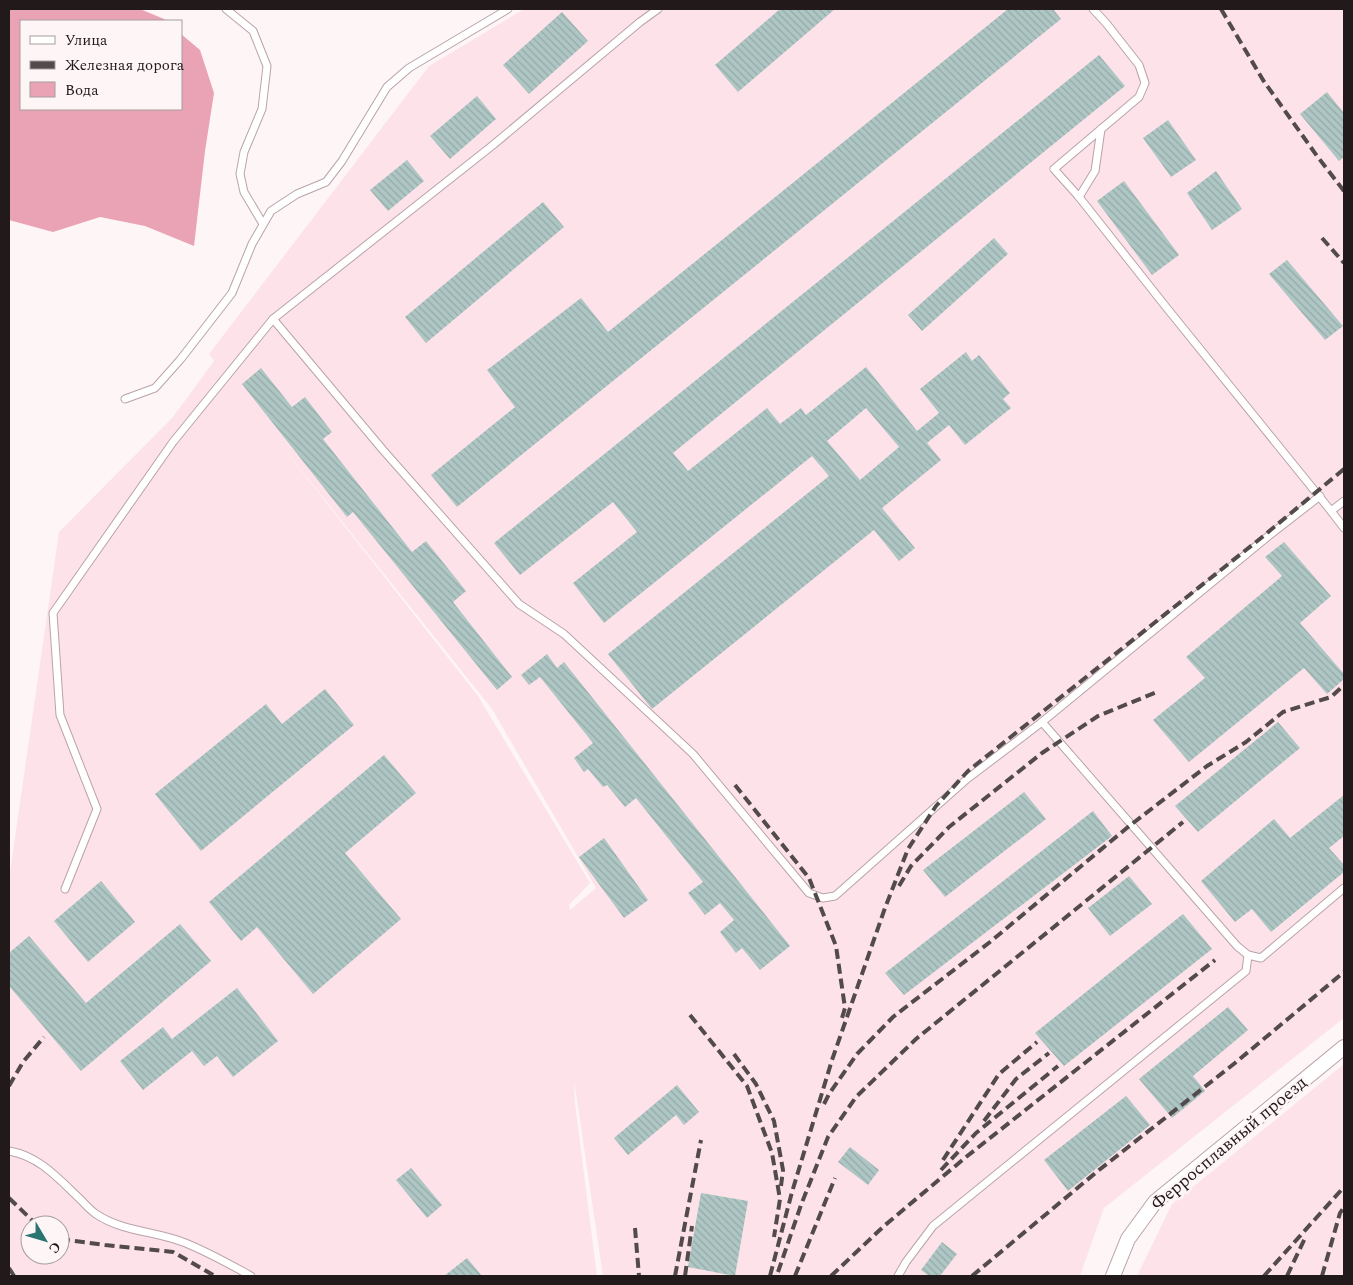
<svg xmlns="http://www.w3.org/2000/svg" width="1353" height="1285" font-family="Spectral,serif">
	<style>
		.built { fill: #fde3e9; fill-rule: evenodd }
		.water { fill: #e9a3b4 }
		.building { fill: url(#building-back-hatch); fill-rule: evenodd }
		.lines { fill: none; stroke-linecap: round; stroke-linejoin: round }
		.service-casing { stroke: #b9a3a8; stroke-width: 9 }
		.minor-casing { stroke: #b9a3a8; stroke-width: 16 }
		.service { stroke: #fff; stroke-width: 7 }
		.minor { stroke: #fff; stroke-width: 14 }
		.rail { stroke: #524a4b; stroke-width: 4; stroke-dasharray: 10 5; stroke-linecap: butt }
		.labels { text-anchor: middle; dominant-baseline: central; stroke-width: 5; stroke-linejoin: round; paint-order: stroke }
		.street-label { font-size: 18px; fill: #21191a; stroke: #fef5f6 }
	</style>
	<defs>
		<pattern id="building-back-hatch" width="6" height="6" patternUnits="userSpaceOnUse" patternTransform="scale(1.25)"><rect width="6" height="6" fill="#aec6c4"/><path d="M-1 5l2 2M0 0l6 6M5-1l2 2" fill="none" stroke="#95aaa8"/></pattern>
	</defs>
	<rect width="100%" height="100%" fill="#fef5f6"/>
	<g class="built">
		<path d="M 524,9 L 1344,9 L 1344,1018 L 1104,1208 L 1080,1276 L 603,1276 L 574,1080 L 575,1103 L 597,1276 L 9,1276 L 9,879 L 59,532 L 173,417 L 214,361 L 209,354 L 429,66 ZM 277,440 L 492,709 L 596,888 L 570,910 L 569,905 L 590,883 L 478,696 ZM 30,1225 L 60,1225 L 60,1255 L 30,1255 Z"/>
		<polygon points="1344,1064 1344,1276 1137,1276 1172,1204"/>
	</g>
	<polygon class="water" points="9,9 140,9 164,19 167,21 21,21 21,109 181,109 181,34 200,50 214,93 205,151 194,246 145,226 100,217 53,232 9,220"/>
	<g class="building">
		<polygon points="780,9 835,9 738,92 715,65"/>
		<polygon points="1008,9 1053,9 1061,19 457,507 431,475 515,407 487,370 581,298 608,332"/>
		<polygon points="562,12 588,41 529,94 503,65"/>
		<path d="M 1099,55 L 1125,86 L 673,453 L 688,471 L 767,408 L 780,424 L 801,408 L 806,415 L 866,367 L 917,431 L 939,413 L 920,389 L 966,352 L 972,361 L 979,355 L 1010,393 L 1003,399 L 1011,408 L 965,445 L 949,425 L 927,443 L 941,460 L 882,508 L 915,548 L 899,561 L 874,530 L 652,709 L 608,654 L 829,476 L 812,456 L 604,623 L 573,583 L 637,532 L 613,502 L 520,575 L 494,543 ZM 866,408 L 899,447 L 860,480 L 827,441 Z"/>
		<polygon points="1327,92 1344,113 1344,157 1339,161 1300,114"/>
		<polygon points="477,96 496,119 450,159 430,136"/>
		<polygon points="1168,120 1196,160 1171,177 1143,138"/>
		<polygon points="407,160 424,181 388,211 370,190"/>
		<polygon points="1216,171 1242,209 1212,230 1187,193"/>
		<polygon points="1124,181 1179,255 1152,275 1097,201"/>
		<polygon points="543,202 564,227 426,343 405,317"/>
		<polygon points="994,238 1008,254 922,331 908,315"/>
		<polygon points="1287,260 1343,326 1325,340 1269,274"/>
		<polygon points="261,368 292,407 305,397 332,432 323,439 412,552 426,541 466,591 453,602 512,677 497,690 353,512 347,517 242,384"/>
		<polygon points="1284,542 1331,596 1300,623 1344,674 1344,679 1327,694 1304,668 1189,762 1153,720 1205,678 1186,657 1282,576 1265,557"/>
		<polygon points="547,654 557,668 564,662 790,946 760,970 742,948 736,953 720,932 734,920 720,903 705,915 688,893 703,882 636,798 625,807 607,785 603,787 588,769 584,772 574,758 593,743 540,677 529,685 521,675"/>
		<polygon points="325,689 354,725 201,851 155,794 266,704 282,724"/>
		<polygon points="1278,722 1300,748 1198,832 1175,806"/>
		<polygon points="384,755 416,793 345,853 401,919 313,994 257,927 241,941 209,902"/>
		<polygon points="1024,792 1046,819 945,897 923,870"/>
		<polygon points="1344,795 1344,836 1329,848 1344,865 1344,872 1271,932 1252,909 1235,922 1201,881 1274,819 1290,838"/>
		<polygon points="1093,811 1112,836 904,995 885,973"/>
		<polygon points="604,838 648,900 624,918 579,857"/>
		<polygon points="1129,876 1152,904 1110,936 1088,908"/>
		<polygon points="101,881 135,922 88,962 54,921"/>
		<polygon points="1183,914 1212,949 1064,1066 1035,1033"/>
		<polygon points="180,924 211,961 81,1071 9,986 9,953 29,936 86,1003"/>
		<polygon points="237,988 278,1041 233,1077 217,1056 204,1066 192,1051 143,1090 120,1061 163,1027 172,1039"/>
		<polygon points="1228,1007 1248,1030 1193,1076 1205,1091 1172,1118 1139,1079"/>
		<polygon points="677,1085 699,1112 684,1125 676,1115 628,1155 614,1138"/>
		<polygon points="1126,1096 1150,1125 1068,1191 1044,1160"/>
		<polygon points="850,1147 879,1170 868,1185 838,1162"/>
		<polygon points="411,1168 442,1205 427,1218 396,1180"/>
		<polygon points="701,1193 748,1201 735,1276 688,1267"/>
		<polygon points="942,1242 957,1254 940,1276 929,1276 921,1270"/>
		<polygon points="467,1258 482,1276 444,1276"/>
	</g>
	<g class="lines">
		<g class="service-casing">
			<g id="service">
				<polyline points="226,9 253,31 267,66 262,109 244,152 240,174 244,192 263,224"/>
				<polyline points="1093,9 1106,23 1139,65 1145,83 1139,97 1054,169 1079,197 1166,307 1331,511 1344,501"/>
				<polyline points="1079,197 1095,171 1101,129"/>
				<polyline points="273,319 383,450 519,604 564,634 693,754 809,893 823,898 835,896 967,779 1042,722 1266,538 1320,496"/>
				<polyline points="125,399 155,388 180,360 232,293 252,244 271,211 297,194 326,182 342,161 387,87 409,68 508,9"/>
				<polyline points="1331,511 1344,528"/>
				<polyline points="1042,722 1237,946 1248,955 1261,958 1344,888"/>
				<polyline points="65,889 97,809 60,715 53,613 173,442 273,319 493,145 640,22 658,9"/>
				<path d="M 9,1151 C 39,1156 58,1178 80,1199 C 85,1204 90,1210 96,1214 C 121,1231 152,1231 180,1241 C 203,1249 229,1264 251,1276"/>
				<polyline points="898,1276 906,1262 933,1226 1246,971 1248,955"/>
			</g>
		</g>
		<g class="minor-casing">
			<polyline id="minor" points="1113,1276 1128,1239 1155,1202 1344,1047"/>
		</g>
		<use href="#service" class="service"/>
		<use href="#minor" class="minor"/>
		<g class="rail">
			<polyline points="1221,9 1263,80 1317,156 1344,191"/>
			<polyline points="1322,238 1344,263"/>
			<polyline points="735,785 809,878 836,946 845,1008 842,1018"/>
			<polyline points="899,886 911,866 949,827 1042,753 1098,716 1157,692"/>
			<polyline points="690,1015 747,1086 772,1153 780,1199 774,1237"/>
			<polyline points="734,1054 756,1084 774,1121 783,1170 781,1186"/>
			<polyline points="9,1086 23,1062 44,1037"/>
			<polyline points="824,1104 829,1094 857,1054 893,1017 990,942 1128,827 1207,766 1246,742 1283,712 1331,697 1344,685"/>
			<polyline points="984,1121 1016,1079 1049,1053"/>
			<polyline points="943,1160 999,1074 1037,1042"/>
			<polyline points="941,1170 976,1133 1058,1066"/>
			<polyline points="9,1198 37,1225"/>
			<polyline points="635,1228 639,1276"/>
			<polyline points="60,1239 105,1245 173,1252 215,1276"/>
			<polyline points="9,1268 14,1276"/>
			<polyline points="778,1272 801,1205 828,1137 856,1097 916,1039 1183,822"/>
			<polyline points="675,1276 701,1140"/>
			<polyline points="685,1276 692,1226"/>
			<polyline points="770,1276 792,1192 832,1060 885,908 908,849 936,806 968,771 1261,538 1344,469"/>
			<polyline points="795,1276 835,1178"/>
			<polyline points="831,1276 884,1226 966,1157 1215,960"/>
			<polyline points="972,1276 1099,1170 1235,1063 1344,972"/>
			<polyline points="1264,1276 1344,1187"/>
			<polyline points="1287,1276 1306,1236"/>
			<polyline points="1322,1276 1340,1213 1344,1207"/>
		</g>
	</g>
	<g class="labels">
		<g class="street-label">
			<text transform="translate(1229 1143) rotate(-40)">Ферросплавный проезд</text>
		</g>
	</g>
	<rect width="1353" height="1285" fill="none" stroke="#21191a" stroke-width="20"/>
	<rect x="20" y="20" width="162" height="90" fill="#fef5f6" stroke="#a69d9e"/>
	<rect x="30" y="36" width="25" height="8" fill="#ffffff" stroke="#a69d9e"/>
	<text x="65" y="45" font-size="15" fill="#21191a">Улица</text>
	<rect x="30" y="61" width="25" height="8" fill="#524a4b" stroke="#a69d9e"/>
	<text x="65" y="70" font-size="15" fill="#21191a">Железная дорога</text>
	<rect x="30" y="82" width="25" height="15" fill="#e9a3b4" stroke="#a69d9e"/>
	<text x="65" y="95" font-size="15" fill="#21191a">Вода</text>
	<g transform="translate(45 1240) rotate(128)"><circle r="24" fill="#fef5f6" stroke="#a69d9e"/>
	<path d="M0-4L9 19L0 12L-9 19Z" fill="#297371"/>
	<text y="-8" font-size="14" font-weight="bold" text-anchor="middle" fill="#21191a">С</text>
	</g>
</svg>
